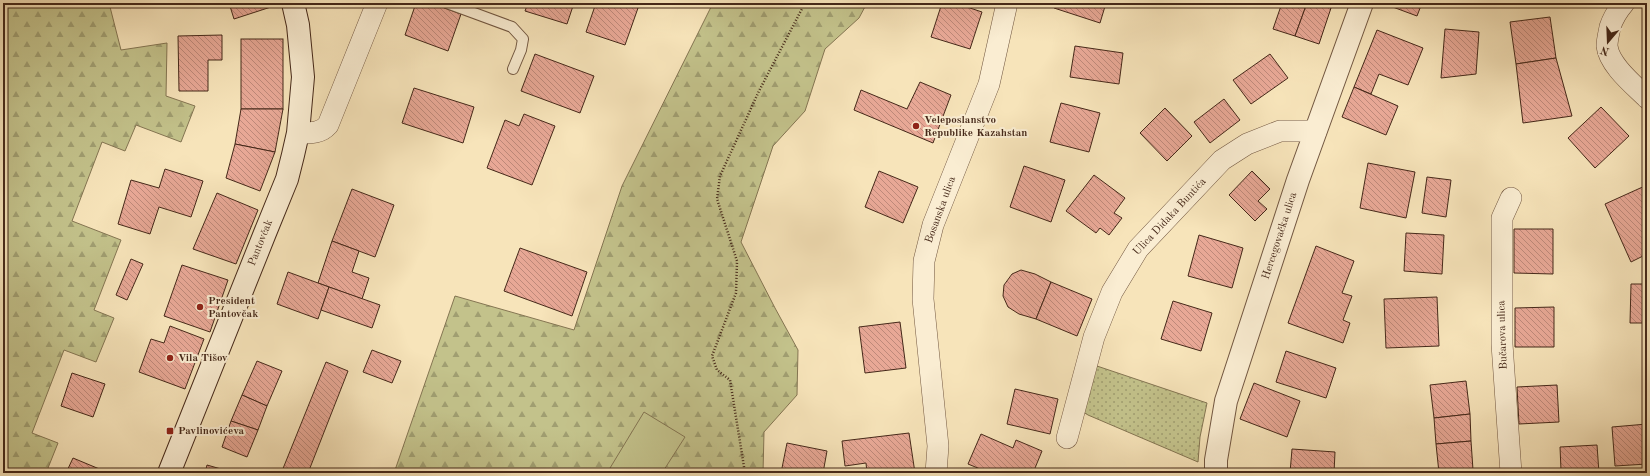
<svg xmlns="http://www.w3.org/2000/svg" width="1650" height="476" font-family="'Old Standard TT',serif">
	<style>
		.grass { fill: url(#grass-dots); stroke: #847552 }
		.forest { fill: url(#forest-firs); stroke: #847552 }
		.garden { fill: #c3c28b; stroke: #847552 }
		.building { fill: url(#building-back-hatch); stroke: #452819 }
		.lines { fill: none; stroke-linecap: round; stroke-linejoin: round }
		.service-casing { stroke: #725741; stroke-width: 12 }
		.minor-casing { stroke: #725741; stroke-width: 22 }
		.tertiary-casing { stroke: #725741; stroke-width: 24 }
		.secondary-casing { stroke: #452819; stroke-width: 24 }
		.path { stroke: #452819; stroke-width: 2.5; stroke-dasharray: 1 2; stroke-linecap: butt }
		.service { stroke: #faedd2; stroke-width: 10 }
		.minor { stroke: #faedd2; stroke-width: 21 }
		.tertiary { stroke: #faedd2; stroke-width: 22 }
		.secondary { stroke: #faedd2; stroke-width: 22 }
		.poi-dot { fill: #8f2418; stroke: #faedd2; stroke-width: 1.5 }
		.labels { text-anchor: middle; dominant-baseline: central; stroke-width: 4; stroke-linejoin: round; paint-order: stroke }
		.poi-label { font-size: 11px; font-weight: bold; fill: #452819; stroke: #faedd2; text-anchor: start }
		.street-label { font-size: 11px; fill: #452819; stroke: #faedd2 }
	</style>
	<defs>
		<pattern id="grass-dots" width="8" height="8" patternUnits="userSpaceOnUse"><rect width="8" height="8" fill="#c3c28b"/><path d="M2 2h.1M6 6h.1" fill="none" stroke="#a09e71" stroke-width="1.8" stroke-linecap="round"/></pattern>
		<pattern id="forest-firs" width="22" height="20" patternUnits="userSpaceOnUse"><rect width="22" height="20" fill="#c3c28b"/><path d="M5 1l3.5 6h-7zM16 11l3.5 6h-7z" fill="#a09e71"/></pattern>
		<pattern id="building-back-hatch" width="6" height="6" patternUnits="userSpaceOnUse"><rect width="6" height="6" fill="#e8a896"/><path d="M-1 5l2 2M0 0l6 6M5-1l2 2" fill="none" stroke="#be897a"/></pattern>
	</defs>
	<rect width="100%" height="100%" fill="#f7e4ba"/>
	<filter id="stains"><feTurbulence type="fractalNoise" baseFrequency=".005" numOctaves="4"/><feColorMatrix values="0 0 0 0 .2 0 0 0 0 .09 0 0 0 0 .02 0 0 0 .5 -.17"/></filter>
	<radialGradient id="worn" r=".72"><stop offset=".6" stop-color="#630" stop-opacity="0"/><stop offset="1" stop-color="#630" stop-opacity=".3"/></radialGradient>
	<polygon class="grass" points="1091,364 1207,403 1200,437 1198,462 1088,415 1080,410"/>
	<g class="forest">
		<polygon points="3,3 109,3 121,50 167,43 166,96 195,106 181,142 136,125 125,151 102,142 72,221 121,240 94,310 114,318 96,362 64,350 32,433 58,443 46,473 3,473"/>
		<polygon points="713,3 867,3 859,18 825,49 805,111 773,146 741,242 775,308 798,350 797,395 764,432 763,473 394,473 455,296 574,330 622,186"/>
	</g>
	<polygon class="garden" points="644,412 685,437 662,473 607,473"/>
	<g class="building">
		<polygon points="124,3 142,3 125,7"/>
		<polygon points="229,3 273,3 274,6 234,19"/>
		<polygon points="416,3 431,3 461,14 448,51 405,35"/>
		<polygon points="528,3 574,3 567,24 525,11"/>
		<polygon points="596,3 624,3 638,8 625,45 586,32"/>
		<polygon points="942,3 955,3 982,12 970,49 931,37"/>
		<polygon points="1055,3 1106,3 1100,23 1054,8"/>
		<polygon points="1282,3 1307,3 1295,36 1273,29"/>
		<polygon points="1307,3 1316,3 1331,8 1319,44 1295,36"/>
		<polygon points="1382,3 1422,3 1417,16"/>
		<polygon points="1550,17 1556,58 1516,64 1510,22"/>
		<polygon points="1445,29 1479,32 1476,74 1441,78"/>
		<polygon points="1377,30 1423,48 1408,85 1379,74 1371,94 1354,87"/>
		<polygon points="222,35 222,60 208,60 208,91 179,91 178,36"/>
		<rect x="241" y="39" width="42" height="70"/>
		<polygon points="1075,46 1123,53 1119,84 1070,77"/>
		<polygon points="535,54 594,76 580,113 521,91"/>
		<polygon points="1270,54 1288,78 1251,104 1233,80"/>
		<polygon points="1556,58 1572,116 1523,123 1516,64"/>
		<polygon points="920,82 951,95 933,143 854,110 861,90 907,109"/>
		<polygon points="1354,87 1398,106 1386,135 1342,117"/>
		<polygon points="414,88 474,107 463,143 402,123"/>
		<polygon points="1224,99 1240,120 1210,143 1194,122"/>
		<polygon points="1061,103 1100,113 1089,152 1050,142"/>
		<polygon points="1601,107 1629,136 1595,168 1568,138"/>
		<polygon points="1165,108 1192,136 1167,161 1140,133"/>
		<polygon points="241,109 283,109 275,152 235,144"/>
		<polygon points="524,114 555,126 532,185 487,168 505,120 519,126"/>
		<polygon points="235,144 275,152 260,191 226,178"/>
		<polygon points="1368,163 1415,172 1406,218 1360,208"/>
		<polygon points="1024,166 1065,180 1051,222 1010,207"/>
		<polygon points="165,169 203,181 191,217 159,207 150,234 118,224 131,180 159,188"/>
		<polygon points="879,171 918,187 903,223 865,207"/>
		<polygon points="1252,171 1270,189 1258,201 1267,209 1255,221 1229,195"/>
		<polygon points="1094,175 1125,198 1114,213 1122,218 1109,235 1100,228 1096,233 1066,211"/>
		<polygon points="1427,177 1451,180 1446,217 1422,213"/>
		<polygon points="1647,185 1647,254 1631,262 1605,204"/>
		<polygon points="352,189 394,205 375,257 332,241"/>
		<polygon points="217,193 258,210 236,264 193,249"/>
		<polygon points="1514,229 1553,229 1553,274 1514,273"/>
		<polygon points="1406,233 1444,235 1442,274 1404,271"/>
		<polygon points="1199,235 1243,248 1232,288 1188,276"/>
		<polygon points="332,241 359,251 352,272 369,278 362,299 318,283"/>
		<polygon points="1316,246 1354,261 1342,293 1352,296 1343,320 1350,323 1343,343 1288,323"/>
		<polygon points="520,248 587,272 572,316 504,291"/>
		<polygon points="131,259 143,264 127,300 116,295"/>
		<polygon points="182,265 228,280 210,332 164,316"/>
		<polygon points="1021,270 1035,274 1051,282 1036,319 1019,314 1008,307 1003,296 1004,285 1012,274"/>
		<polygon points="288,272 329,287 318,319 277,304"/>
		<polygon points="1051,282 1092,299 1077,336 1036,319"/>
		<polygon points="1631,284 1647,284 1647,323 1630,323"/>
		<polygon points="329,287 380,305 372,328 321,310"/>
		<polygon points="1437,297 1439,346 1386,348 1384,299"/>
		<polygon points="1173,301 1212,313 1201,351 1161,339"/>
		<polygon points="1554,307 1554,347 1515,347 1515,308"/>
		<polygon points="900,322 906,368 865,373 859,327"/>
		<polygon points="170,326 204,339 185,389 139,372 151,339 164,343"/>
		<polygon points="372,350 401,361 392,383 363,372"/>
		<polygon points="1286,351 1336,368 1326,398 1276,382"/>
		<polygon points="1645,355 1647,355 1647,394 1646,394"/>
		<polygon points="257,361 282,371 267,406 242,395"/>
		<polygon points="326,362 348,371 308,473 287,473 282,471"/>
		<polygon points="72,373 105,384 93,417 61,406"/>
		<polygon points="1466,381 1470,414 1434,418 1430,385"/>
		<polygon points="1254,383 1300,401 1287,437 1240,419"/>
		<polygon points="1557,385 1559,422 1519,424 1517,387"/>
		<polygon points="1015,389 1058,399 1050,434 1007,424"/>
		<polygon points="242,395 267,406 258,430 231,421"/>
		<polygon points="1470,414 1471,441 1436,444 1434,418"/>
		<polygon points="231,421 258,430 247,457 222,447"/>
		<polygon points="1647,424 1647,464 1615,466 1612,427"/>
		<polygon points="909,433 915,473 867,473 866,463 845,466 842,441"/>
		<polygon points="981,434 1013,448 1016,440 1042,451 1033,473 990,473 968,464"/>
		<polygon points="1471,441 1473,470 1439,473 1436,444"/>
		<polygon points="787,443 827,451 823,473 781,473"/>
		<polygon points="1597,445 1599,473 1575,473 1574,469 1561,470 1560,447"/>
		<polygon points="1292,449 1335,452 1334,473 1290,473"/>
		<polygon points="73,458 109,473 66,473"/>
		<polygon points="207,465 235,473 205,473"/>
		<polygon points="1574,469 1575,473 1533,473 1533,472"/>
		<polygon points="1473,470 1474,473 1439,473"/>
	</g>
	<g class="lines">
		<g class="service-casing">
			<polyline id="service" points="447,3 512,27 523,39 521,50 513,69"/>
		</g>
		<g class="minor-casing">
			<g id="minor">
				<path d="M 1624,3 C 1618,10 1613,18 1610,27 C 1609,33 1607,40 1607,46 C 1609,65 1634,85 1647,98"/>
				<path d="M 298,133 C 310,133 320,134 328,125 L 377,3"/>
				<polyline points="1511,198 1502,218 1502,344 1511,473"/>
				<polyline points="1067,438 1094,337 1112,292 1138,249 1222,160 1247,144 1280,131 1316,131"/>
				<polyline points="936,473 938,446 923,299 924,261 933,225 989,84 1007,3"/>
			</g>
		</g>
		<g class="tertiary-casing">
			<polyline id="tertiary" points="1216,473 1216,460 1226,401 1298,180 1362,3"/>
		</g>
		<g class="secondary-casing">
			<polyline id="secondary" points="169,473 265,233 287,179 293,155 298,133 303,77 298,25 293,3"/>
		</g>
		<polyline class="path" points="745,473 730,380 717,370 712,356 736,293 737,261 717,199 720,176 759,91 805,3"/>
		<use href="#service" class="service"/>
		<use href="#minor" class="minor"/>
		<use href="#tertiary" class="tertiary"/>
		<use href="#secondary" class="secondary"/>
	</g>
	<g class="poi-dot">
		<circle cx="916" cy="126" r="4"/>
		<circle cx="200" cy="307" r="4"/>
		<circle cx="170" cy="358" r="4"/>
		<rect x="166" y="427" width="8" height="8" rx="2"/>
	</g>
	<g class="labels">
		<g class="poi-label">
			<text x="924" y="120">Veleposlanstvo<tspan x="924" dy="13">Republike Kazahstan</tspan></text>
			<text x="208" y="301">President<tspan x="208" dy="13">Pantovčak</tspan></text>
			<text x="178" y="358">Vila Tišov</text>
			<text x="178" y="431">Pavlinovićeva</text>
		</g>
		<g class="street-label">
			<text transform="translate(941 210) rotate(-70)">Bosanska ulica</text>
			<text transform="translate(1170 217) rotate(-47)">Ulica Didaka Buntića</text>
			<text transform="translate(1280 236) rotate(-72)">Hercegovačka ulica</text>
			<text transform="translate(261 243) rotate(-68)">Pantovčak</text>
			<text transform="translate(1503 335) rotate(-92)">Bučarova ulica</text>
		</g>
	</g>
	<rect width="1650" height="476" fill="none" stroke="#f7e4ba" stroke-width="16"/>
	<rect x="4" y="4" width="1642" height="468" fill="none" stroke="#452819" stroke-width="2"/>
	<rect x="8" y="8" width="1634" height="460" fill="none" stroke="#452819"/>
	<g transform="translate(1608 42) rotate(199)" stroke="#faedd2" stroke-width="3" paint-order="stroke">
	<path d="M0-3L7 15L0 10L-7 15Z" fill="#452819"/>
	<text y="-6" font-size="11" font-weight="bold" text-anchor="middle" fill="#452819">N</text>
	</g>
	<rect width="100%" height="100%" filter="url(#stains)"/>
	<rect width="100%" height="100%" fill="url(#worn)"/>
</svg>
